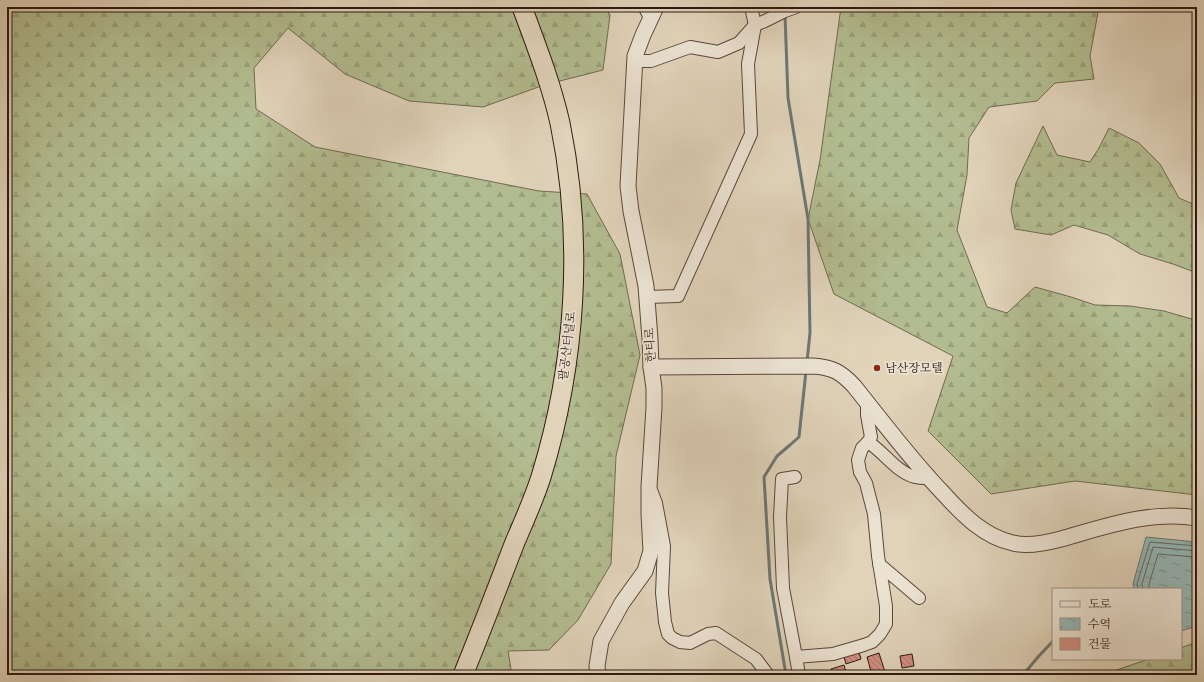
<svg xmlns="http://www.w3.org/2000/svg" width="1204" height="682" font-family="Alegreya,'Noto Serif KR',serif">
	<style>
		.forest { fill: url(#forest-firs); stroke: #706a50 }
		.water { fill: url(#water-ripples); stroke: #6c7774 }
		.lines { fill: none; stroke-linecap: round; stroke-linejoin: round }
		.shore { stroke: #626863; stroke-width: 1 }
		.stream { stroke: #6c7774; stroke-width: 3 }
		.building { fill: url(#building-back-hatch); stroke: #2f1810 }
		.service-casing { stroke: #5b473a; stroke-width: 8 }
		.minor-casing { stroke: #5b473a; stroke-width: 14 }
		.tertiary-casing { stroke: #5b473a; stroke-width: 17 }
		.trunk-casing { stroke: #2f1810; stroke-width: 21 }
		.service { stroke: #ebe2d2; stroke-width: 6 }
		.minor { stroke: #ebe2d2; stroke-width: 12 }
		.tertiary { stroke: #ebe2d2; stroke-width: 15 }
		.trunk { stroke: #e0d3ba; stroke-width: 19 }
		.poi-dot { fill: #8f2418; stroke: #ebe2d2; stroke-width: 1.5 }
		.labels { text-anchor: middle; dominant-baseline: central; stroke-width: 3.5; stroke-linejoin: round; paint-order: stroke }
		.street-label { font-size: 12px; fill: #2f1810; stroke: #ebe2d2 }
		.poi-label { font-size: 12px; fill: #2f1810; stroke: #ebe2d2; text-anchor: start }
	</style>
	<defs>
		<pattern id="forest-firs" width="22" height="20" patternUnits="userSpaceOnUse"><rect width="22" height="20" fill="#b2bc90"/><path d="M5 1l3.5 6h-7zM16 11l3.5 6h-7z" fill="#99a17b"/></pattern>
		<pattern id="water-ripples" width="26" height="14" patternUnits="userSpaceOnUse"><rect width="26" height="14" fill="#95b7b6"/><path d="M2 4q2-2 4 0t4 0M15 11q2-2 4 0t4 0" fill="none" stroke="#7a9493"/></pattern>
		<pattern id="building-back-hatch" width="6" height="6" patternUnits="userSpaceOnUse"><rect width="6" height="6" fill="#d28f83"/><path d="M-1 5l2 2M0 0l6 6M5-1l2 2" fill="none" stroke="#ab746a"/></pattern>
	</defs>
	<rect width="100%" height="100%" fill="#e0d3ba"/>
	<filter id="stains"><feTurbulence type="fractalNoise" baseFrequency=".005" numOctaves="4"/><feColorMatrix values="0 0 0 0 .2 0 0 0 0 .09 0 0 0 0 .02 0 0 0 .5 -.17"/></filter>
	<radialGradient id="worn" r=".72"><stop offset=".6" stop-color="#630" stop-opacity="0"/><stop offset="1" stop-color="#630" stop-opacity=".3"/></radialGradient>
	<g class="forest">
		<polygon points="7,7 605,7 610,15 603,70 544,85 483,107 409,101 345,74 288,28 254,68 256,109 315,147 539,191 587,194 620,254 640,355 616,456 611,564 578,620 549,650 508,651 512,675 7,675"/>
		<polygon points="841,7 1099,7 1090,56 1094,79 1055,83 1037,101 989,107 969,138 967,175 957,230 987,307 1007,313 1035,287 1071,297 1095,305 1130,306 1164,311 1195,320 1197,318 1197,495 1075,481 991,494 928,431 953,356 834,294 808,219 820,160"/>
		<polygon points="1043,126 1057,155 1090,162 1099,148 1109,128 1139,143 1160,164 1179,198 1193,204 1197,201 1197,273 1173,264 1140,254 1108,235 1074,225 1051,235 1015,229 1011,210 1016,183"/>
		<polygon points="1194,643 1197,644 1197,675 1102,675 1149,659 1181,659 1181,648"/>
	</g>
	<polygon class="water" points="1146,537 1197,542 1197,626 1181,631 1181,589 1134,589 1133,584"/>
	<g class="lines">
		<g class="shore">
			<polyline points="1138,589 1137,584 1150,542 1197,546"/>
			<polyline points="1143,589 1142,584 1153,547 1197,551"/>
			<polyline points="1149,589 1149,584 1158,554 1197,557"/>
		</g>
		<g class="stream">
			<polyline points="785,15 788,98 808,219 810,333 807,361"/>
			<polyline points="786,675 770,579 764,477 777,456 790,445 799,437 806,371"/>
			<polyline points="1023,675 1038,657 1053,641"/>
		</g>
	</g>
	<g class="building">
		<polygon points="859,652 861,659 846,664 844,657"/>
		<polygon points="879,653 886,675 872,675 867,657"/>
		<polygon points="912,654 914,666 902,668 900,656"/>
		<polygon points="844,665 847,675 833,675 831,669"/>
	</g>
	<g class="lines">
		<g class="service-casing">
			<polyline id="service" points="641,7 648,20"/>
		</g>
		<g class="minor-casing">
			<g id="minor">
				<polyline points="634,61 651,61 690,47 718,52 739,43 755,25 765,21 785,11 796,7"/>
				<polyline points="647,297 678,296 751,134 748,64 755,25 751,7"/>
				<path d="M 868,442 C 884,452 896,472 915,477 C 919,478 924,478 928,478"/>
				<polyline points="795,477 782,479 780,517 783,588 796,657"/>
				<polyline points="651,490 656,503 664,546 662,593 665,622 668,634 672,638 680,642 690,643 708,634 716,633 756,659 768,675"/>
				<polyline points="879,564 919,598"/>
				<polyline points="799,675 796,657 833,654 864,645 872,642 880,634 886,624 886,606 878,556 874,514 866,483 860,472 858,460 862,448 868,442 871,437 867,415 867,402"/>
			</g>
		</g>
		<g class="tertiary-casing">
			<g id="tertiary">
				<path d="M 651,367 L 813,366 C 832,367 841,372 854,386 C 883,422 911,460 943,493 C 962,514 984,537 1013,543 C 1028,547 1046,543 1061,539 C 1104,527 1151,510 1197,518"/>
				<polyline points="598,675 597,666 601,641 622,603 645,571 651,551 649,514 649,487 654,407 654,388 651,367 650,339 646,286 631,211 628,186 635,56 643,35 656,7"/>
			</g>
		</g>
		<g class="trunk-casing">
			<path id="trunk" d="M 463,675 C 481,631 498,586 515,542 C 524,521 534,499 541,477 C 576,363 584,240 560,123 C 551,83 536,45 522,7"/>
		</g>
		<use href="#service" class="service"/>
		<use href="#minor" class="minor"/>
		<use href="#tertiary" class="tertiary"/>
		<use href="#trunk" class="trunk"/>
	</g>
	<circle class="poi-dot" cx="877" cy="368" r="4"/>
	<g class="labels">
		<g class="street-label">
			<text transform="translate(650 345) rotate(-93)">한티로</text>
			<text transform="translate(567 346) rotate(-83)">팔공산터널로</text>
		</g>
		<g class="poi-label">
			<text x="885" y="368">남산장모텔</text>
		</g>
	</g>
	<rect width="1204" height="682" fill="none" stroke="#e0d3ba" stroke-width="24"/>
	<rect x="8" y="8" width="1188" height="666" fill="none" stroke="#2f1810" stroke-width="2"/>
	<rect x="12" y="12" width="1180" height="658" fill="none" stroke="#2f1810"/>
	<rect x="1052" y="588" width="130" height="72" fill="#ebe2d2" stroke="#a09184"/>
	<rect x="1060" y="601" width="20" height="6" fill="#ebe2d2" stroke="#a09184"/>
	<text x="1088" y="608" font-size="12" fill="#2f1810">도로</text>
	<rect x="1060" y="618" width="20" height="12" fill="url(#water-ripples)" stroke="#a09184"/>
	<text x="1088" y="628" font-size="12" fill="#2f1810">수역</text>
	<rect x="1060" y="638" width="20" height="12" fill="#d28f83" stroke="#a09184"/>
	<text x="1088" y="648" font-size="12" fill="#2f1810">건물</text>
	<rect width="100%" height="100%" filter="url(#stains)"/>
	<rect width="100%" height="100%" fill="url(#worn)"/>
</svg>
